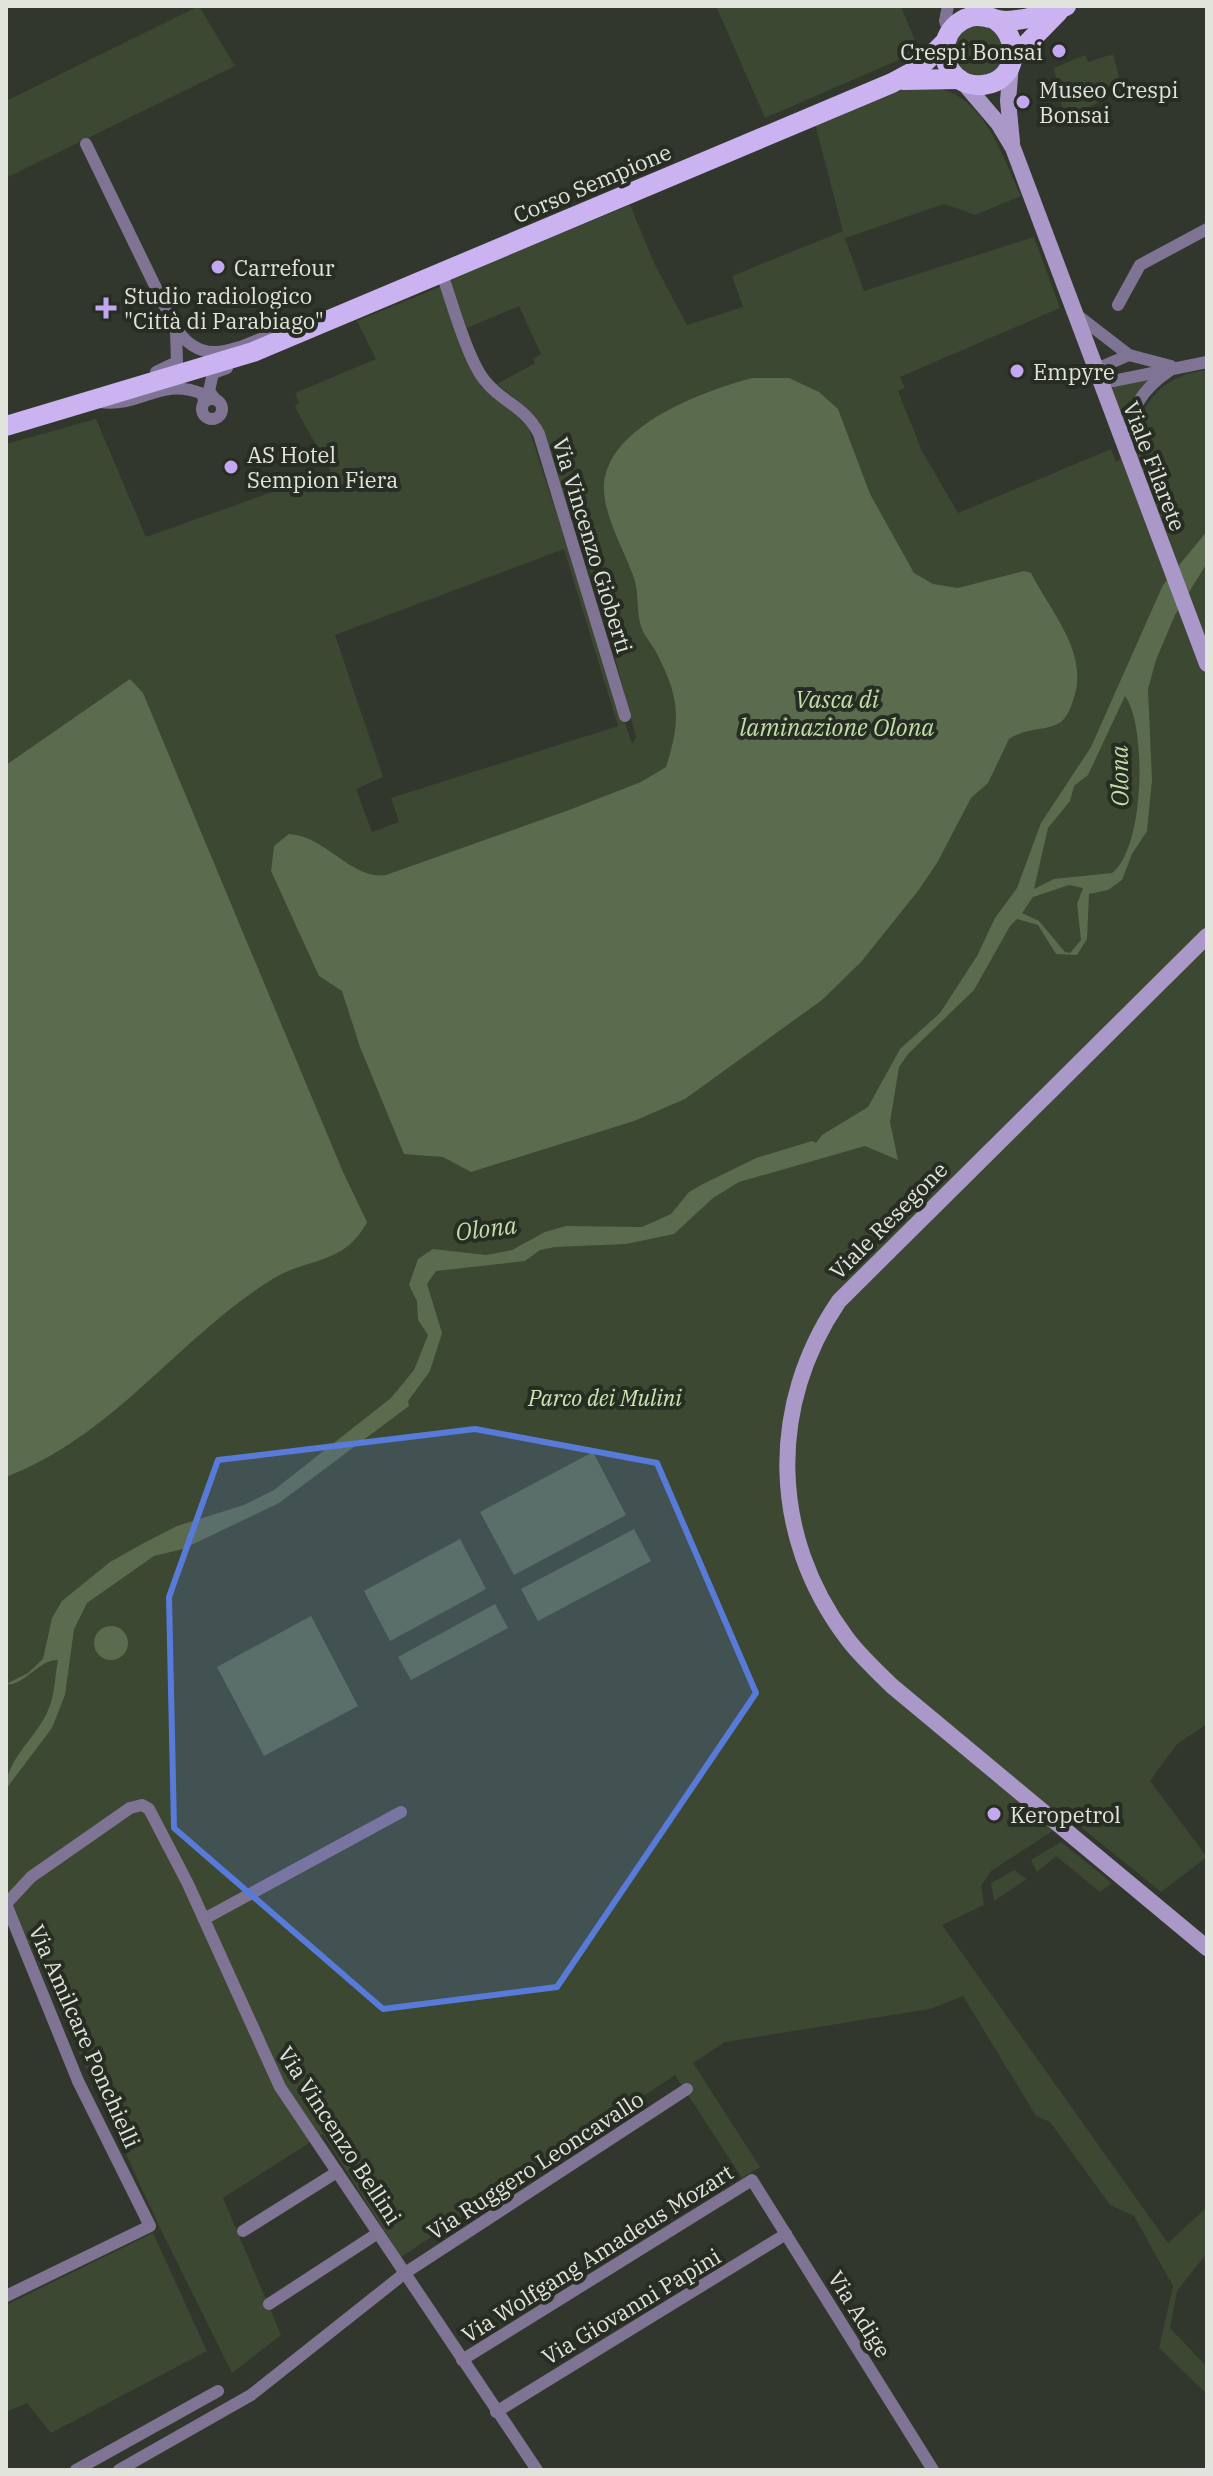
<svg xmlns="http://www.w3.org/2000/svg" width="1213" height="2476" font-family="'IBM Plex Serif',serif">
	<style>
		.green { fill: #3c4831; fill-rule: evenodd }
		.water { fill: #5b6b4e; fill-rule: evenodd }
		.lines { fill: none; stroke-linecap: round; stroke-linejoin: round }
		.street { stroke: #807494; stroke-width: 12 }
		.secondary { stroke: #aa98c9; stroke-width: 16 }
		.primary { stroke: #cbb3f2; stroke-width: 20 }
		.marked { fill: #587bda; fill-opacity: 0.2; stroke: #587bda; stroke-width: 6; stroke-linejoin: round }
		.poi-dot { fill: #c4a7f1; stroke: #272d22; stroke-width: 3 }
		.labels { text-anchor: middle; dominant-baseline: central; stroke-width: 8; stroke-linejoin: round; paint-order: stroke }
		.poi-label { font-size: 22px; fill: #e0e4dd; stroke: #272d22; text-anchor: start }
		.street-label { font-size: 22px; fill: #e0e4dd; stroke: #272d22 }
		.park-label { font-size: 22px; font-style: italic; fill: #cae7b1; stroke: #272d22 }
		.water-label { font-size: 24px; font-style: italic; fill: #c2dea9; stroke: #272d22 }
	</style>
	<rect width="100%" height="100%" fill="#31372c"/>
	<g class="green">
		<polygon points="199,6 235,66 6,178 6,101"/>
		<polygon points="716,6 901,6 919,51 765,118"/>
		<circle cx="979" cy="51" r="25"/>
		<polygon points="1113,54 1122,89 1065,121 1054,68 1085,55 1088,62"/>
		<path d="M 910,87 C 920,87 932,86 941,89 C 987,101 1003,159 1021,196 L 975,215 L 944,204 L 845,238 L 864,291 L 1034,237 L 1060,308 L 900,377 L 905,388 L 898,391 L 922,451 L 958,513 L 1111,449 L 1116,462 L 1137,449 C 1135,404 1163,375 1207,370 L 1207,1724 L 1177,1744 L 1150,1781 L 1207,1857 L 1161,1892 L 1071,1819 L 991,1871 L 981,1886 L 984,1905 L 942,1925 L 1168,2243 L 1207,2207 L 1207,2253 L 1177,2291 L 1170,2328 L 1207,2367 L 1207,2394 L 1159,2348 L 1173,2286 L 1134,2216 L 1110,2205 L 1050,2122 L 1036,2116 L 963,1996 L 930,2009 L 725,2042 L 693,2063 L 760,2167 L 742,2178 L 675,2075 L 401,2257 L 323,2134 L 223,2198 L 281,2335 L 232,2373 L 160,2228 L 15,1913 L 6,1912 L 6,444 L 96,419 L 146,537 L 331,471 L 297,411 L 295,406 L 299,403 L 295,393 L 376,359 L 357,321 L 442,286 L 481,387 L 526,420 L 632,744 L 636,738 L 601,603 L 541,429 L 528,409 L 497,384 L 535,363 L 533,359 L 541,354 L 519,306 L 467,328 L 450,286 L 450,279 L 630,205 L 655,265 L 687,325 L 743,307 L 732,276 L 843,231 L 815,124 ZM 564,549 L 618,726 L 391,798 L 399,822 L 372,832 L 356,789 L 383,777 L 335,635 Z"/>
		<polygon points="1154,379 1124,423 1110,386"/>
		<polygon points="1061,1842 1112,1883 1100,1892 1056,1856 1037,1872 1031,1860"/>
		<polygon points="1014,1870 1027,1879 994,1901 991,1883"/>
		<polygon points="153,2233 207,2351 51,2433 27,2403 6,2412 6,2305"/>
	</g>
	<g class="water">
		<path d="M 752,378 L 789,378 L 819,392 L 838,409 L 870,494 L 914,573 L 933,584 L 958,588 L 1024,571 L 1031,573 C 1050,611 1087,650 1075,694 C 1072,704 1069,715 1061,722 C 1049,731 1027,727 1009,739 L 988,783 L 971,798 L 937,863 L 918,891 L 861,962 L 822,1000 L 685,1099 L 634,1121 L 471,1172 L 443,1157 L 404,1154 L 360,1047 L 342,991 L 319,976 L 271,871 L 274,846 L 289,834 C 326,836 353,881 386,875 L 569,810 L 641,782 L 666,767 C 682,717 679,696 655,650 C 651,643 645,637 642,629 C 636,614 639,597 635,581 C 626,554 610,528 605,500 C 592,431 700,392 752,378 Z"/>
		<path d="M 1207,531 L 1207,563 L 1175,615 L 1156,660 L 1148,689 L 1152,780 L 1147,831 L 1132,854 L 1122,880 L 1108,890 L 1089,894 L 1087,939 L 1077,955 L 1056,954 L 1038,925 L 1017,919 L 1010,926 L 974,990 L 908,1054 L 899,1067 L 890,1122 L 898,1160 L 865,1146 L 739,1182 L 713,1198 L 674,1234 L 626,1244 L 555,1247 L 540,1250 L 525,1261 L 436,1271 L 427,1284 L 442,1333 L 430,1371 L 408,1401 L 409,1406 L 279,1503 L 183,1549 L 154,1556 L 87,1603 L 74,1629 L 65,1695 L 52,1728 L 6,1789 C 6,1757 40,1736 50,1705 C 55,1691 55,1675 58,1660 C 39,1659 22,1688 6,1684 L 28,1673 L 43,1659 L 52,1618 L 62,1601 L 110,1562 L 142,1544 L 177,1526 L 244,1505 L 274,1490 L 391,1398 L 414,1370 L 428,1335 L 418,1320 L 417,1301 L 409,1285 L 418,1259 L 433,1249 L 486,1255 L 512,1250 L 545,1232 L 566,1226 L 642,1227 L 671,1214 L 689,1192 L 701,1185 L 756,1158 L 812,1141 L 816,1143 L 822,1135 L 868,1107 L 900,1049 L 940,1013 L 977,956 L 995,918 L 1017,888 L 1041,823 L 1091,747 L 1163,585 ZM 1125,696 C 1147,726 1145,848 1112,873 L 1054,879 L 1034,889 L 1048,828 L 1070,801 L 1074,786 L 1088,775 ZM 1069,885 L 1083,888 L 1077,904 L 1081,940 L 1070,953 L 1065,952 L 1039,921 L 1022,913 L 1033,897 Z"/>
		<path d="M 130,679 L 143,693 L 343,1172 L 367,1222 C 344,1266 307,1257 271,1280 C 176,1340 116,1434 6,1477 L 6,765 Z"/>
		<polygon points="593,1452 626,1515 514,1575 480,1512"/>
		<polygon points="634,1529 651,1561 538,1621 521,1589"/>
		<polygon points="460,1539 486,1589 390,1641 364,1591"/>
		<polygon points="495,1604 508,1628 411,1680 398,1657"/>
		<polygon points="311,1616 358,1706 264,1756 217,1667"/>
		<circle cx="111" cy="1643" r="17"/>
	</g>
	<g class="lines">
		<g class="street">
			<polyline points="948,6 945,21 949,32"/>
			<path d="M 86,144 L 174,325 C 204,375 243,343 288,328"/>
			<path d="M 441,271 C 451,299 468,362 486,382 C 503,403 525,406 539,434 L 625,716"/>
			<polyline points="1118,305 1140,265 1207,229"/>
			<polyline points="1077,315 1129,355 1171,366"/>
			<polyline points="1129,355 1101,367 1096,376 1113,381 1207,362"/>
			<polyline points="156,372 177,362 176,332"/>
			<circle cx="212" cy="409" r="10"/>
			<polyline points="215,399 209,391 213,373 227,368"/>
			<path d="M 100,402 C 141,408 160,376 203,394 L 204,402"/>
			<path d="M 1127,445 C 1127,412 1142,389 1169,371"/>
			<polyline points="6,1904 31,1877 130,1808 142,1805 149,1809 188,1884 280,2087 537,2470"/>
			<polyline points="204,1919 401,1812"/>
			<polyline points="243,2231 337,2172"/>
			<polyline points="6,2296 150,2226 78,2081 6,1904"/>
			<polyline points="269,2304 378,2233"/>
			<polyline points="462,2360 752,2180 933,2470"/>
			<polyline points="496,2412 786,2234"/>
			<polyline points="76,2470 218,2391"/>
			<polyline points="119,2470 251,2395 405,2273 687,2089"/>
		</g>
		<g class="secondary">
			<polyline points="1011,64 1008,101 1012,142"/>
			<polyline points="963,82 998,123 1013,148 1207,664"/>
			<path d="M 1207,936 L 839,1301 C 768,1405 770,1535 846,1637 C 859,1655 876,1670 892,1686 L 1207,1948"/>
		</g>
		<g class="primary">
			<path d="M 992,18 C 1022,34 1020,81 983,85 C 973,86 962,83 955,76 C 936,56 944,25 970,17 C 983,13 994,21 1006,21 C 1028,20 1046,14 1066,6"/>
			<polyline points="1013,58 1058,12"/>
			<polyline points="903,80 959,79"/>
			<polyline points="6,426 253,352 892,83 918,69 944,43"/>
		</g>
	</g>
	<path class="marked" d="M 475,1429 L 657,1463 L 756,1693 L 557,1987 L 383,2009 L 174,1828 L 169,1597 L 218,1460 Z"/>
	<g class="poi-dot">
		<circle cx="1059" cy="51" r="8"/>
		<circle cx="1023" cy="102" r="8"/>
		<circle cx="218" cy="267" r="8"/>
		<path d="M102 296h8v8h8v8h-8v8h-8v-8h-8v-8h8z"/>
		<circle cx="1017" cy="371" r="8"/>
		<circle cx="231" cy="467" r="8"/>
		<circle cx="994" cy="1814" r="8"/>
	</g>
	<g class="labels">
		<g class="poi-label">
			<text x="1043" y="51" text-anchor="end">Crespi Bonsai</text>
			<text x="1039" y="89">Museo Crespi<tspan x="1039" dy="25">Bonsai</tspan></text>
			<text x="234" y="267">Carrefour</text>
			<text x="124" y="295">Studio radiologico<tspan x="124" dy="25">"Città di Parabiago"</tspan></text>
			<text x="1033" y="371">Empyre</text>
			<text x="247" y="454">AS Hotel<tspan x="247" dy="25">Sempion Fiera</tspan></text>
			<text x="1010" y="1814">Keropetrol</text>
		</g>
		<g class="street-label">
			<text transform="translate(592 183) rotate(-23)">Corso Sempione</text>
			<text transform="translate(1155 466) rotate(69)">Viale Filarete</text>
			<text transform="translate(593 545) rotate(73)">Via Vincenzo Gioberti</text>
			<text transform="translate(888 1220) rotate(-45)">Viale Resegone</text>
			<text transform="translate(85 2036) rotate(66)">Via Amilcare Ponchielli</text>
			<text transform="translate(340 2135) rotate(57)">Via Vincenzo Bellini</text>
			<text transform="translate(535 2165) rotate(-33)">Via Ruggero Leoncavallo</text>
			<text transform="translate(597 2253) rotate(-32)">Via Wolfgang Amadeus Mozart</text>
			<text transform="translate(631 2306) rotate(-31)">Via Giovanni Papini</text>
			<text transform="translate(860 2314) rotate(58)">Via Adige</text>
		</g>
		<g class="park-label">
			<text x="605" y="1397">Parco dei Mulini</text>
		</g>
		<g class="water-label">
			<text x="837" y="699">Vasca di<tspan x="837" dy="28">laminazione Olona</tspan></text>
			<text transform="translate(1119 776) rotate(-91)">Olona</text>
			<text transform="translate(486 1228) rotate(-7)">Olona</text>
		</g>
	</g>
	<rect width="1213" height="2476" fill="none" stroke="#e0e4dd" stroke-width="16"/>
</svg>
